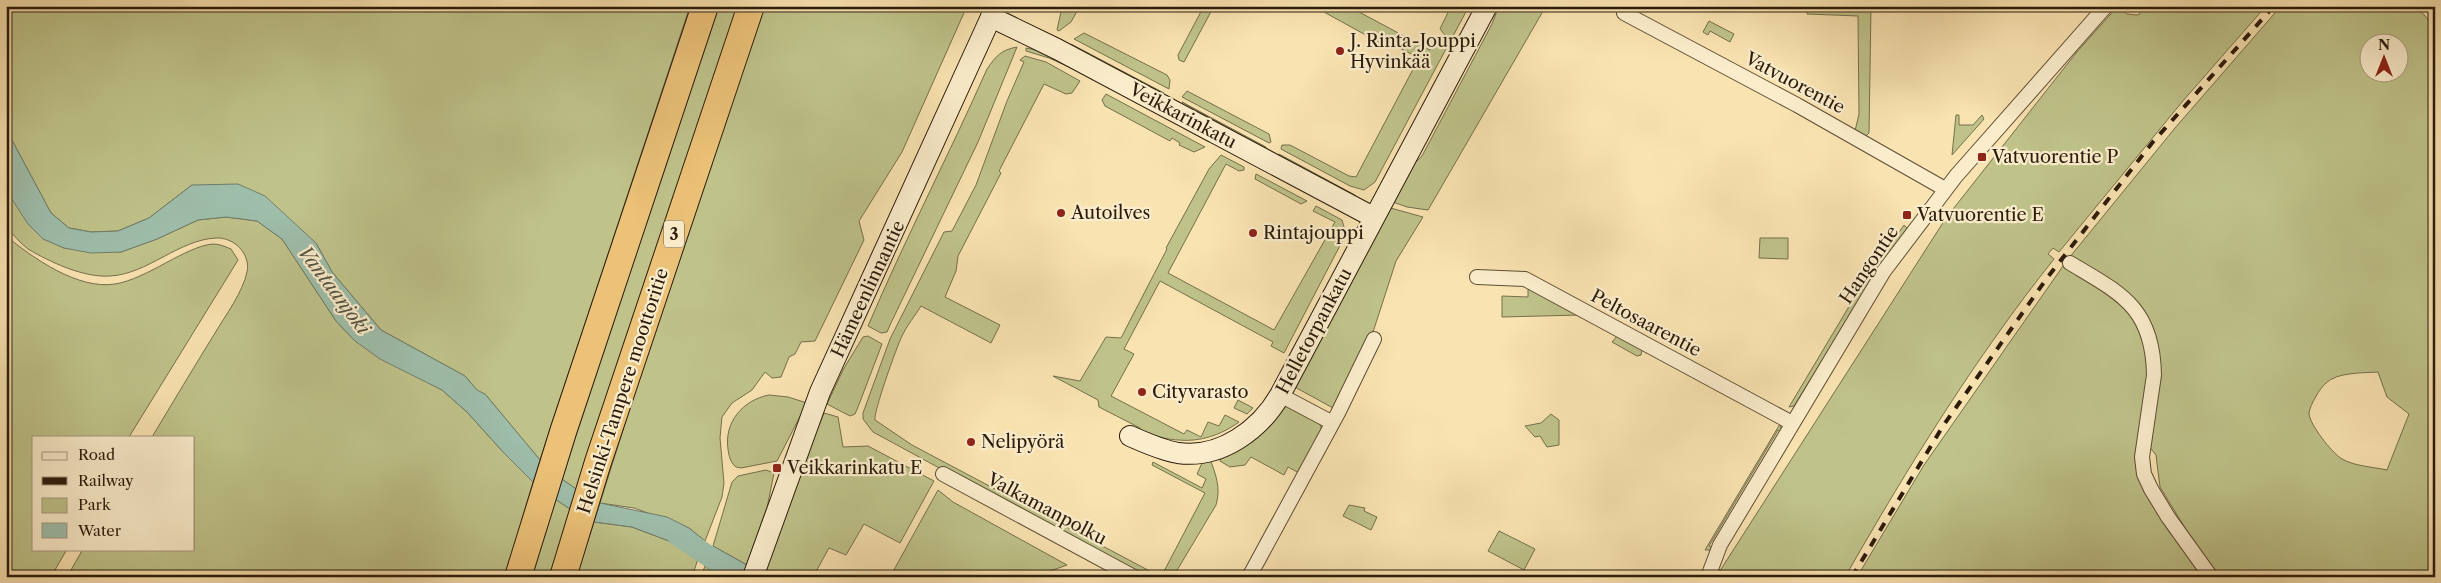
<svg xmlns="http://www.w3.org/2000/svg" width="2441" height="583" font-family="'Libre Caslon Text',serif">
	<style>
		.green { fill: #bfc38a; stroke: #756f4a; fill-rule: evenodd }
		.water { fill: #9ebeab; stroke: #707d6b }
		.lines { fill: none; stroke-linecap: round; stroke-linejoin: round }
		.river { stroke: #9ebeab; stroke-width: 21 }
		.street-casing { stroke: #5e4d34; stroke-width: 16 }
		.secondary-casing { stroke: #2b1b0b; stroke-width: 22 }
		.highway-casing { stroke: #2b1b0b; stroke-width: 28 }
		.street { stroke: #fbedcc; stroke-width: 14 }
		.secondary { stroke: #fbedcc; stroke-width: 20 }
		.highway { stroke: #ecc278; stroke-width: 26 }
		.rail { stroke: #2b1b0b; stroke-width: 4; stroke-dasharray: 9 9; stroke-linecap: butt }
		.poi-dot { fill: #8f2418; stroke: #fbedcc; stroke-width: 2 }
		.labels { text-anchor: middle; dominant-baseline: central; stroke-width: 4.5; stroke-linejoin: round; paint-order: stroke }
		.shield { fill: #fbedcc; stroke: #695a45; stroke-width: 1 }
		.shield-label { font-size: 16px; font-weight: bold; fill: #2b1b0b }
		.poi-label { font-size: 18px; fill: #2b1b0b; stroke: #fbedcc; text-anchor: start }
		.street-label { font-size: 18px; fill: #2b1b0b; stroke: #fbedcc }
		.water-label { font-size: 19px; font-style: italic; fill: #535443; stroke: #fbedcc }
	</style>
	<rect width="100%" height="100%" fill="#f9e3b1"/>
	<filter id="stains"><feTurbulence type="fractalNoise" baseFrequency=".004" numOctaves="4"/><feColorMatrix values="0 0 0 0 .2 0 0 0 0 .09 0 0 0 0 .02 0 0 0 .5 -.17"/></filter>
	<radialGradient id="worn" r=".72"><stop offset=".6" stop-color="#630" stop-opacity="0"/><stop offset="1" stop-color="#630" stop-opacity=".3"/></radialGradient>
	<g class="green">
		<polygon points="6,6 690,6 540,460 485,394 477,391 465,376 381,330 332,272 316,243 192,185 149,218 118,231 91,232 69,228 51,213 6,129"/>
		<polygon points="714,6 739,6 579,491 559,477"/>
		<polygon points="763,6 967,6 902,152 859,221 864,240 815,341 801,342 795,354 789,357 781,377 772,378 765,372 752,390 732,403 722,417 720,438 724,483 722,497 705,541 689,528 634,508 600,503 660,313"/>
		<polygon points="1060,6 1080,6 1071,22 1059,31 1057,30 1061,12"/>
		<polygon points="1204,6 1214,6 1184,62 1179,60 1178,55"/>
		<polygon points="1313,6 1348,6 1430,50 1434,42 1443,44 1447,47 1375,182 1364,190 1350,186 1281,149 1282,145 1290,145 1349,176 1356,177 1419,58 1386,41 1384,45"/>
		<polygon points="1451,6 1469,6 1452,38 1445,35 1440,29"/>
		<polygon points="1499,6 1546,6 1428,210 1407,207 1390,201 1413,165 1422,156 1492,24"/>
		<polygon points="1807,6 1871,6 1869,133 1865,137 1855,131 1859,114 1858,16 1807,14"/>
		<path d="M 2118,6 L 2127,14 L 2137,15 L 2140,14 L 2138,11 L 2140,6 L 2266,6 L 2182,102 L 2059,252 L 2053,248 L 2048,254 L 2054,259 C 1975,358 1908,467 1845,577 L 1716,577 L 1946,218 L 2076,53 Z"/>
		<path d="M 2281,6 L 2416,6 L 2435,27 L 2435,577 L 2217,577 L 2209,567 L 2160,487 L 2156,455 L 2148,445 L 2157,396 L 2138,305 L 2127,292 L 2112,281 L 2069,258 L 2175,128 ZM 2368,42 L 2398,42 L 2398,72 L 2368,72 ZM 2378,372 L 2387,397 L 2409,414 L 2387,470 C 2373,467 2354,466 2342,459 C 2332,453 2309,424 2309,413 C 2310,405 2320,388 2326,383 C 2337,372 2364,373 2378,372 Z"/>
		<polygon points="1709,21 1734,34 1730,42 1710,31 1708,35 1703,32"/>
		<polygon points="1084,33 1167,75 1170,80 1169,89 1074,39"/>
		<polygon points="1071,44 1164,93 1157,94 1070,46"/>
		<path d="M 1017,47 L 978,142 L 890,325 L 887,332 L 881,333 L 868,326 C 905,239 949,155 987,69 C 996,56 1001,50 1017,47 Z"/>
		<path d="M 1026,48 C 1043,51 1066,59 1078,71 L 1049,58 L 1026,51 Z"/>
		<path d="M 1025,56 L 1046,62 L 1080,81 L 1072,93 L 1066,94 L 1044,84 L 999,171 L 1001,173 L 958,256 L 956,271 L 945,297 L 1000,325 L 991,343 L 921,306 C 915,316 907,325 902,336 C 897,346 873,413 875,420 L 912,445 L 1161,577 L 1205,493 L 1152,465 L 1153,462 L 1202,488 L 1206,479 L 1197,474 L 1203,461 L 1210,459 C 1216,475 1221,488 1216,505 L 1173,577 L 1140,577 L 873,432 L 863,419 L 863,413 L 890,339 L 944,232 L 952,231 L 976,185 L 1007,101 L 1024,62 L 1020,60 Z"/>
		<polygon points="1187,91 1269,134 1271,142 1269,143 1182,97"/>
		<polygon points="1117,92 1210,141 1209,142"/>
		<polygon points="1106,94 1205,147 1194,152 1179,145 1180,143 1172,138 1170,141 1105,106 1102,100"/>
		<polygon points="1182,102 1266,147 1265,149"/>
		<polygon points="1956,115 1959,115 1959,125 1973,125 1982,115 1984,119 1952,155"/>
		<polygon points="1279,154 1355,195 1356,197 1278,155"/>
		<path d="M 1221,155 L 1244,167 L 1244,170 L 1239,171 L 1226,164 L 1168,273 L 1274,330 L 1335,222 L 1313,211 L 1316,206 L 1342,220 L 1346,234 L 1284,353 L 1271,346 L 1273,342 L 1160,281 L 1124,349 L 1134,354 L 1111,396 L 1184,434 L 1187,430 L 1201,437 L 1208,422 L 1219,426 L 1225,415 L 1239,422 C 1221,435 1200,442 1179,440 C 1169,440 1161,436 1151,439 L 1138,432 L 1140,428 L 1099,407 L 1098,400 L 1053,376 L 1080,381 L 1106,337 L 1121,338 L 1167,249 L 1166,248 L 1209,169 Z"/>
		<polygon points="1256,174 1307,201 1301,204 1255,179"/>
		<path d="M 6,190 L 44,239 L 64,248 L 121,252 L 157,239 L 198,220 L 226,217 L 257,221 L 282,239 L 336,321 L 355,341 L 442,390 L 467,412 L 503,452 L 533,482 L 505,577 L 67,577 L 83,549 L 194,549 L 194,437 L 152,437 C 173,402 194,367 215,333 C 225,316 243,292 247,272 C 251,254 234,237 216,238 C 178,240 148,274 110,276 C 84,278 50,262 28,249 C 20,243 13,234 6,227 Z"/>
		<polygon points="1387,207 1423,217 1396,261 1374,329 1336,408 1333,408 1293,386"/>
		<polygon points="1904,225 1908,229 1877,270 1873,268"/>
		<path d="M 6,236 C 33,258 78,290 115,284 C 147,279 186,246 213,244 C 220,244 226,247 231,249 L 238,260 L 129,437 L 34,437 L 34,549 L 67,549 L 51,577 L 6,577 Z"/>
		<polygon points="1760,238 1788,238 1788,259 1759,258"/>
		<polygon points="2063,266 2100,285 2133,315 2144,340 2147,360 2147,387 2139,458 2205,577 1857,577 1924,465"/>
		<polygon points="1866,278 1872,280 1794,406 1789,407"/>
		<polygon points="1528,289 1532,290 1580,315 1502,317 1502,296 1528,297"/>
		<polygon points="868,336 882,344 858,407 855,414 850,416 827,404 844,368 863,337"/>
		<polygon points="1617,336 1642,349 1641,355 1637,356 1612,342"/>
		<path d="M 769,395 L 788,397 L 807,403 L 777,461 L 741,468 L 736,467 C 730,462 729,456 728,449 C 724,422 743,400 769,395 Z"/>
		<polygon points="1238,400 1253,408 1247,414 1234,408"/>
		<polygon points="1286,405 1319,421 1322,431 1299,473 1288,467 1284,475 1251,457 1245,465 1230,467 1220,461 1221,457"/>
		<polygon points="824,413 838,417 843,447 868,446 934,481 900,543 864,524 846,555 829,548 813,577 800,573 805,577 764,577 806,456"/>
		<polygon points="1551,414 1559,420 1559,445 1547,447 1540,436 1535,437 1525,426 1541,423"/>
		<polygon points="1780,424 1782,432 1778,430 1709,546 1713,548 1712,550 1705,550"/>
		<polygon points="766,470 774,473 767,508 747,565 713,546 732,482 738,476"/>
		<polygon points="938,490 953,502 1067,565 1033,577 890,577"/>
		<polygon points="552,497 573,511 553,577 527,577"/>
		<polygon points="1349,505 1365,508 1364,511 1377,517 1371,530 1343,516"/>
		<polygon points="594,522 632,527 669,541 698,559 692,577 576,577"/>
		<polygon points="1499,531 1535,549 1524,570 1488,551"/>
		<polygon points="705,566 720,577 701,577"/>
	</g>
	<g class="water">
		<polygon points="6,129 51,213 69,228 91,232 118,231 149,218 192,185 238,184 265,196 316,243 332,272 381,330 465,376 477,390 485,394 540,460 533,482 503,452 467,412 442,390 380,359 355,341 336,321 282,239 257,221 226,217 198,220 157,239 121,252 91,253 64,248 43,239 28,224 6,190"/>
		<polygon points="559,477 579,491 573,511 552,497"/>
		<polygon points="600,503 667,517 689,528 705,541 698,559 669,541 632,527 594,522"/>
		<polygon points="713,546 747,565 742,577 720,577 705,566"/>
	</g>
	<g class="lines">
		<polyline class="river" points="677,535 740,577"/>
		<g class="street-casing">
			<g id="street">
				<polyline points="1624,13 1797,105 1945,189"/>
				<path d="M 2070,263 C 2120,293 2153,307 2154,375 L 2142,457 L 2144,474 L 2151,489 L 2168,517 L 2211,577"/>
				<polyline points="1477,277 1525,279 1792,423"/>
				<polyline points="1280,395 1331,422"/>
				<polyline points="943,474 1134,577"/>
				<polyline points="1249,577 1338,413 1374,339"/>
				<polyline points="1708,577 1720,545 1884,271 1956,176 2106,6"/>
			</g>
		</g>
		<g class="secondary-casing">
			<g id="secondary">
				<polyline points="991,17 1057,49 1373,217"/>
				<path d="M 1130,436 C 1146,443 1161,450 1178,453 C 1220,459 1260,430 1280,395 L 1487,6"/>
				<polyline points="753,577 820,392 996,6"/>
			</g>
		</g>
		<g class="highway-casing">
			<g id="highway">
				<polyline points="518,577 563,432 705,6"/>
				<polyline points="563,577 598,462 751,6"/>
			</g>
		</g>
		<use href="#street" class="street"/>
		<use href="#secondary" class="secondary"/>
		<use href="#highway" class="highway"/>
		<polyline class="rail" points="1852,577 1943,426 2047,278 2152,143 2274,6"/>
	</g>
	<g class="poi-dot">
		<circle cx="1340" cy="51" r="5"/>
		<rect x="1977" y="152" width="10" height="10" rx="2.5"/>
		<circle cx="1061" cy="213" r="5"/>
		<rect x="1902" y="210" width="10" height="10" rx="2.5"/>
		<circle cx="1253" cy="233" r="5"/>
		<circle cx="1142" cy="392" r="5"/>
		<circle cx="971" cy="442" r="5"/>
		<rect x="772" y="463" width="10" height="10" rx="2.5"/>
	</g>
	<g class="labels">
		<rect class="shield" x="664" y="220.5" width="20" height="27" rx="4"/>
		<g class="shield-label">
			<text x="674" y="234">3</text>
		</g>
		<g class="poi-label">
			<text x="1350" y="41">J. Rinta-Jouppi<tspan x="1350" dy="21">Hyvinkää</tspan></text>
			<text x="1992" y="157">Vatvuorentie P</text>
			<text x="1071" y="213">Autoilves</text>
			<text x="1917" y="215">Vatvuorentie E</text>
			<text x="1263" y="233">Rintajouppi</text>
			<text x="1152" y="392">Cityvarasto</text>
			<text x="981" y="442">Nelipyörä</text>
			<text x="787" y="468">Veikkarinkatu E</text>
		</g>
		<g class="street-label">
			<text transform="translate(1795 83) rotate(28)">Vatvuorentie</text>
			<text transform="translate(1183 116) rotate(28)">Veikkarinkatu</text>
			<text transform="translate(1869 265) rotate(-56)">Hangontie</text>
			<text transform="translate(868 289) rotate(-65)">Hämeenlinnantie</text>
			<text transform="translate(1646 323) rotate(28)">Peltosaarentie</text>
			<text transform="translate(1314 331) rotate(-62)">Helletorpankatu</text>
			<text transform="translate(623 391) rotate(-72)">Helsinki-Tampere moottoritie</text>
			<text transform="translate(1047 509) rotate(28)">Valkamanpolku</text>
		</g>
		<g class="water-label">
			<text transform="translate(334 290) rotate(53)">Vantaanjoki</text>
		</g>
	</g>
	<rect width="2441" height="583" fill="none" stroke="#f9e3b1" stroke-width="25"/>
	<rect x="8" y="8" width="2426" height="568" fill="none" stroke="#2b1b0b" stroke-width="2.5"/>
	<rect x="12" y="12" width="2416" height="558" fill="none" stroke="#2b1b0b"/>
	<rect x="32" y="436" width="162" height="115" fill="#fbedcc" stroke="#a8997f"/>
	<rect x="42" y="452" width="25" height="8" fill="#fbedcc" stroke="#a8997f"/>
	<text x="78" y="460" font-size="15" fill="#2b1b0b">Road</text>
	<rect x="42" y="477" width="25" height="8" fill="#2b1b0b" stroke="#a8997f"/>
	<text x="78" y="486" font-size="15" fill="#2b1b0b">Railway</text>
	<rect x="42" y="498" width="25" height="15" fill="#bfc38a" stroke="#a8997f"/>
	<text x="78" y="510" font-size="15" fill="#2b1b0b">Park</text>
	<rect x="42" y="523" width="25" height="15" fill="#9ebeab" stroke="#a8997f"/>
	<text x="78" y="536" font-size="15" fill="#2b1b0b">Water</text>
	<g transform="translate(2384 58)"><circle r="24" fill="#fbedcc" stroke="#a8997f"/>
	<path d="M0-4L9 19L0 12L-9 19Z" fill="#8f2418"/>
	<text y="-8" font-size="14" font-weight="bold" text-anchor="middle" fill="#2b1b0b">N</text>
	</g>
	<rect width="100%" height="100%" filter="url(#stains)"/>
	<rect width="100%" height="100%" fill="url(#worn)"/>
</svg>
